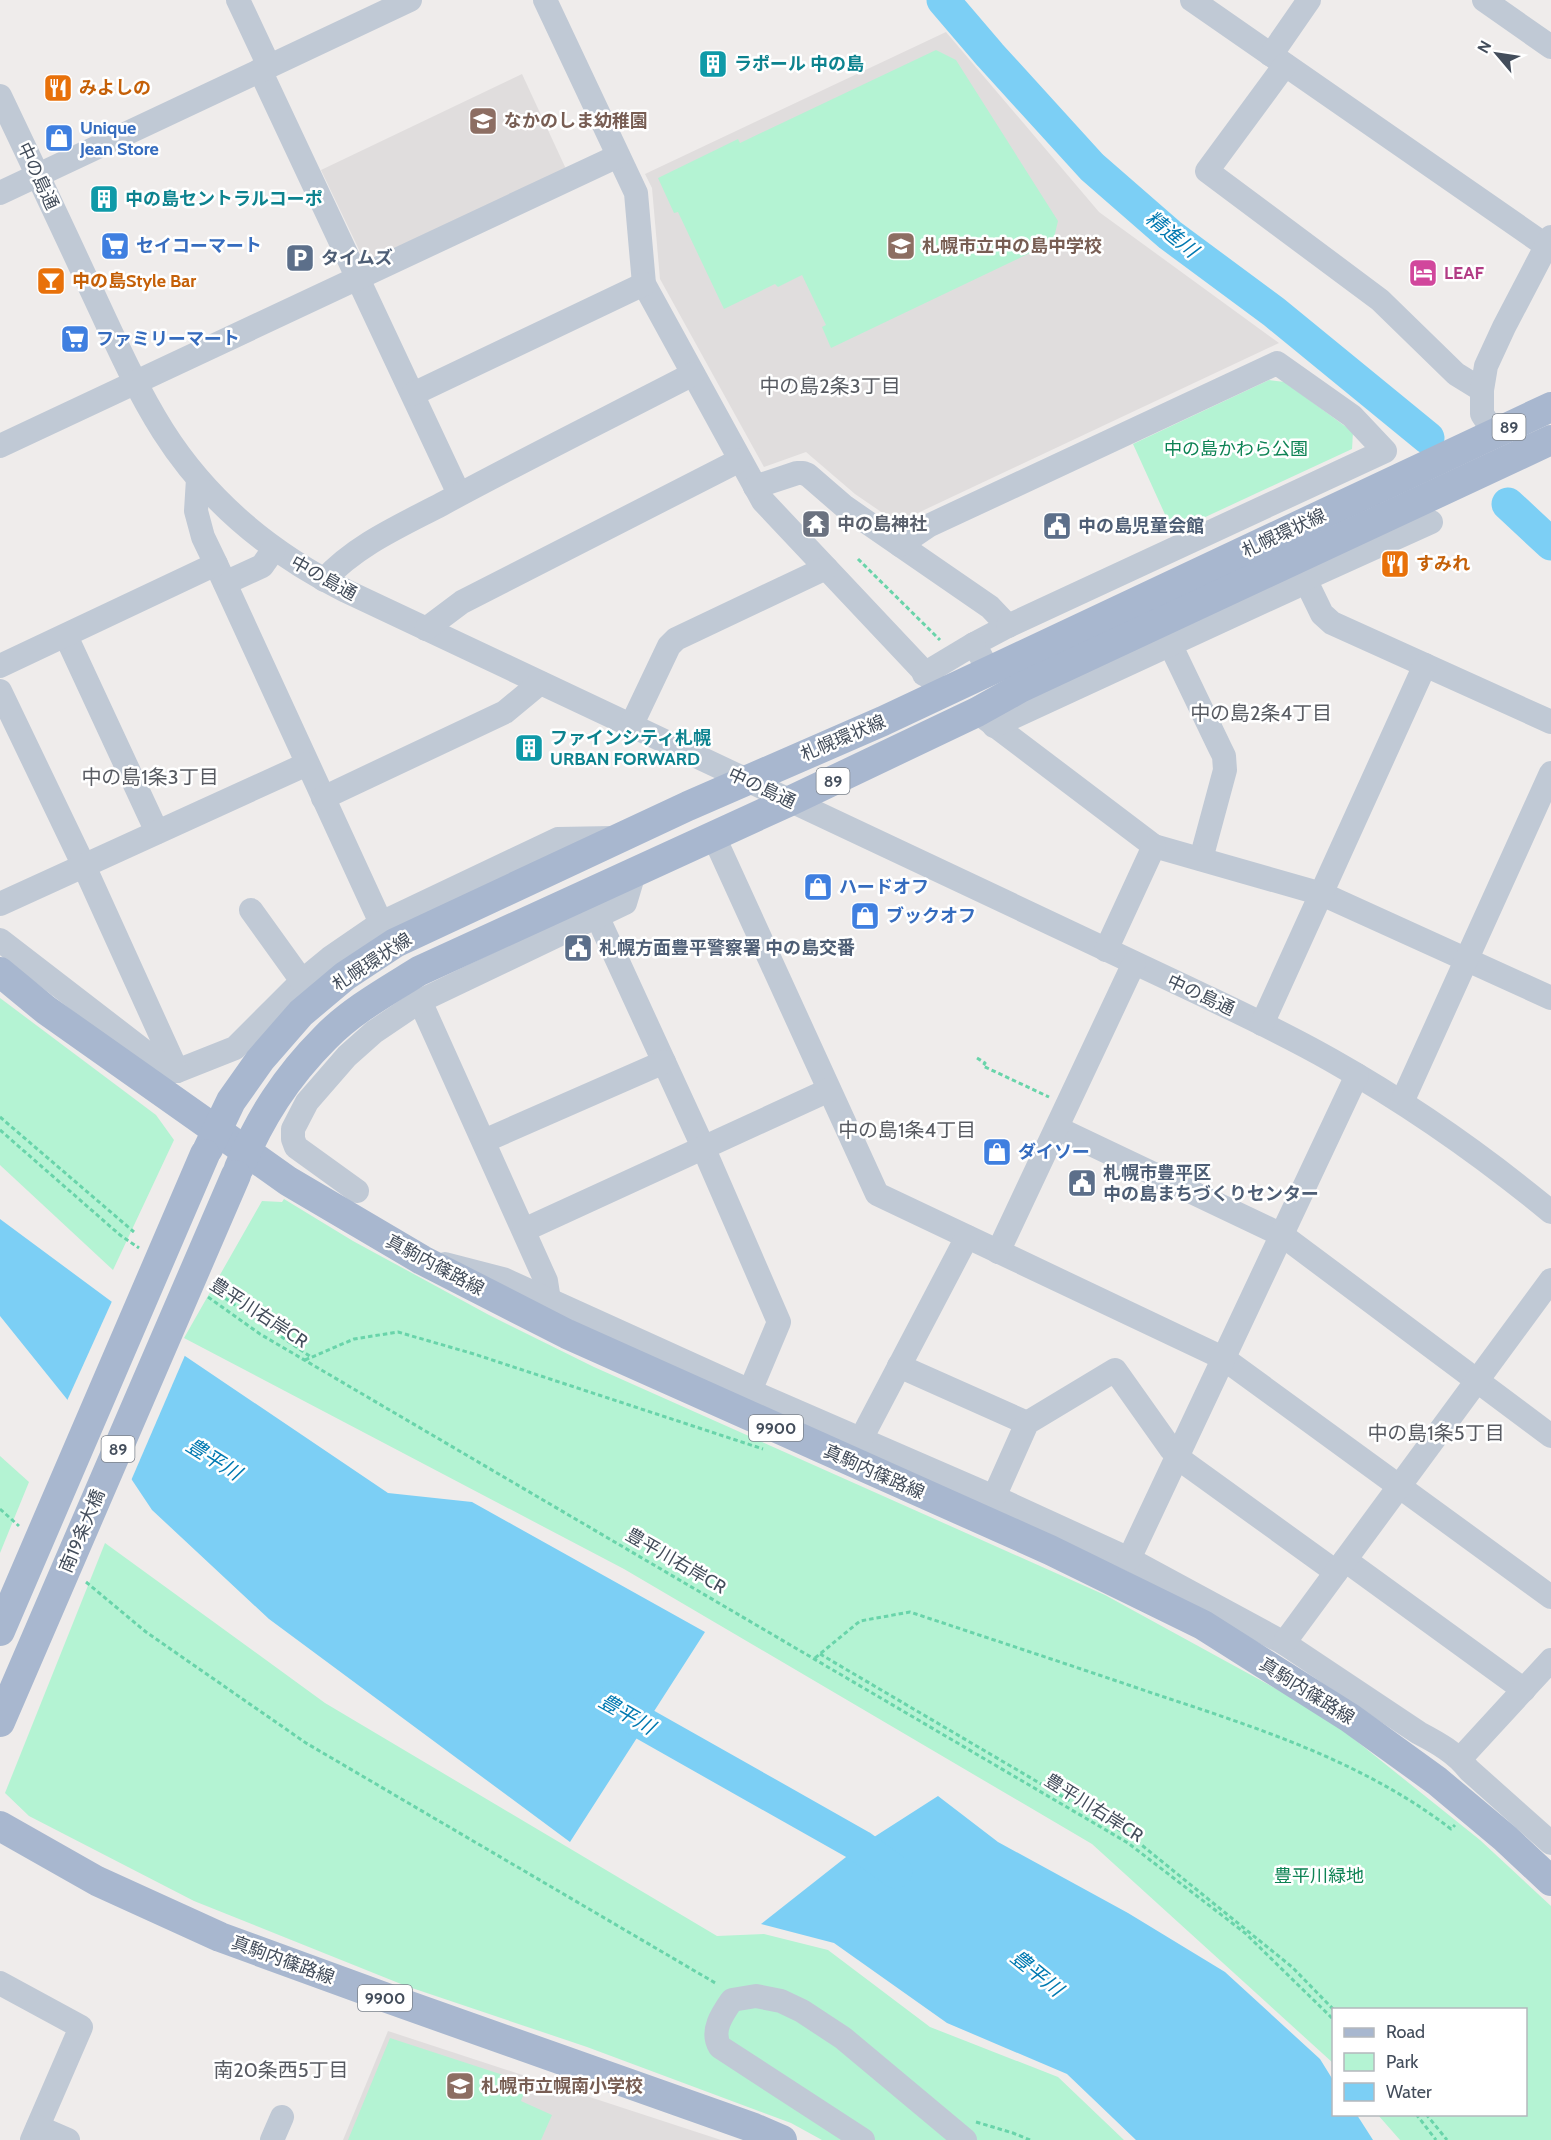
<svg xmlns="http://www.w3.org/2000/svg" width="1551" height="2140" font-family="Cabin,'Noto Sans JP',sans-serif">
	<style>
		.education { fill: #e0dddd }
		.green { fill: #b4f3d3 }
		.water { fill: #7ccff5 }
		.pier { fill: #efeceb }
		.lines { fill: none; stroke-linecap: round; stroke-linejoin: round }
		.river { stroke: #7ccff5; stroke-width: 33 }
		.path { stroke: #69d4aa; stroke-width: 3; stroke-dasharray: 4.5 3; stroke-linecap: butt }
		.minor { stroke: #c0c9d5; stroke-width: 24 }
		.major { stroke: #a8b7cf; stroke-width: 30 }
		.major-bridge { stroke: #a8b7cf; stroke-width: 30 }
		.labels { text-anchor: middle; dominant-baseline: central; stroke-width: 5; stroke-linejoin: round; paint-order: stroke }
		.shield { fill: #fff; stroke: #7b828c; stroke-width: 1.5 }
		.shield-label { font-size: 16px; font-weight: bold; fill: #434d5b }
		.culture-label { font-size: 18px; font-weight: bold; fill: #0d838f; stroke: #fff; text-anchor: start }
		.food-label { font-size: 18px; font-weight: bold; fill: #c56008; stroke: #fff; text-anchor: start }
		.education-label { font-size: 18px; font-weight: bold; fill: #785e54; stroke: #fff; text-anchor: start }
		.shop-label { font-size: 18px; font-weight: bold; fill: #366cbe; stroke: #fff; text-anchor: start }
		.street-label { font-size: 18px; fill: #434d5b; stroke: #fff }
		.service-label { font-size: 18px; font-weight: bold; fill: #4e5e75; stroke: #fff; text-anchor: start }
		.hotel-label { font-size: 18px; font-weight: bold; fill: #b23c85; stroke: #fff; text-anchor: start }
		.park-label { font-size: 18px; fill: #0d8354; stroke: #fff }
		.worship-label { font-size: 18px; font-weight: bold; fill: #5b616d; stroke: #fff; text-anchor: start }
		.water-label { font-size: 20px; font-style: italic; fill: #0079b1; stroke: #fff }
		.neighbourhood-label { font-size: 20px; fill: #585b62; stroke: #fff }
	</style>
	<rect width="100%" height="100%" fill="#efeceb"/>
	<g class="education">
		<polygon points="946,32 1099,212 1279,343 905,519 890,518 855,494 806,452 764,467 660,279 652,188 645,174"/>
		<polygon points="522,74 566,169 367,261 363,258 321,170"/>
		<polygon points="388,2031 721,2140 343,2140"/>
	</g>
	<g class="green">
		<polygon points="936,50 956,60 1058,221 1053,242 831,348 822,327 826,325 802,275 778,287 775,284 724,309 678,212 674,213 658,178 738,139 740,143"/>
		<polygon points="1269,380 1285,382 1353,432 1352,449 1173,532 1133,444"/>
		<polygon points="0,998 156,1115 174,1140 113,1270 0,1165"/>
		<polygon points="284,1199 353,1241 489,1315 594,1367 1105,1595 1324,1715 1480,1840 1551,1906 1551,2140 1400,2140 1378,2115 1526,2114 1526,2010 1334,2010 1333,2063 1092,1844 624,1569 184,1338 262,1201 282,1202"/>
		<polygon points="0,1456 29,1482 0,1553"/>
		<polygon points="105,1543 325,1703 717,1936 764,1934 828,1950 930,2027 1058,2077 1124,2140 822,2140 791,2123 587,2047 406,1986 194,1901 29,1816 5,1793"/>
		<polygon points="390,2038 528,2083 521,2101 552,2115 541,2140 348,2140"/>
	</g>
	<g class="water">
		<polygon points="0,1219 185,1356 388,1493 472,1502 705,1632 570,1842 269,1619 152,1510 132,1480 0,1316"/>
		<polygon points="938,1796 998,1842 1128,1913 1225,1972 1320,2059 1333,2080 1334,2114 1357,2115 1373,2140 1136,2140 1067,2074 947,2023 834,1943 761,1924 860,1846"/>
	</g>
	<polygon class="pier" points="113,1299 186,1353 130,1483 66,1403"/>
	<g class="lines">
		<g class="river">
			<polyline points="943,0 990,55 1092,167 1170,235 1274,312 1428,438"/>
			<polyline points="1508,504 1551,544"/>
			<polyline points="607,1703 860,1846 896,1872"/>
		</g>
		<g class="path">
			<polyline points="858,559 940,640"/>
			<polyline points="977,1058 985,1063 983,1066 1049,1097"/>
			<polyline points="0,1117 134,1232"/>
			<polyline points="0,1130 120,1235 139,1248"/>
			<polyline points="213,1290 311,1357"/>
			<polyline points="208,1297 260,1334 1128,1843 1245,1933 1334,2020"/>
			<polyline points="305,1360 354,1339 398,1332 474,1354 763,1449"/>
			<polyline points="0,1509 19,1526"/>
			<polyline points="86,1582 146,1632 306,1743 717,1984"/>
			<polyline points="820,1654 1133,1838 1292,1967 1334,2010"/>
			<path d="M 815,1658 L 860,1621 L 910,1612 C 991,1639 1073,1666 1155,1694 C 1258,1728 1364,1762 1451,1829 L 1455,1825"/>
			<polyline points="1416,2114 1436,2140"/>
			<polyline points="1426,2114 1447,2140"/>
			<polyline points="976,2122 1013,2133 1030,2140"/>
		</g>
		<g class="minor">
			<polyline points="238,0 269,66"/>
			<polyline points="545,0 636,193 644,284 763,501 943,692"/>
			<polyline points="1192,0 1551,249"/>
			<polyline points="1484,0 1551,47"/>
			<polyline points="1271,55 1309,0"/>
			<polyline points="1285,65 1207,171 1380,300 1456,374 1482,390"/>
			<polyline points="260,70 459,494"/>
			<path d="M 0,96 C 30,159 60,222 89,285 C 112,334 134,385 163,431 C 208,502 272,554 346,591 L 1188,988 C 1236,1011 1284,1033 1331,1060 C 1409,1104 1482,1155 1551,1212"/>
			<polyline points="0,193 410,0"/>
			<polyline points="413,394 644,284"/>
			<polyline points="1495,434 1482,414 1482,390 1486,366 1504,327 1551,237"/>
			<polyline points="0,446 618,156"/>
			<polyline points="755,487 797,473 803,473 808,475 845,507 990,607 1008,626 974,644 989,671"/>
			<polyline points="900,545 928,526 1277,363 1352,416 1385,451 1008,626"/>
			<polyline points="216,564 381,923"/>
			<polyline points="1305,579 1322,614 1332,623 1551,722"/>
			<path d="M 324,580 C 356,545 400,526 442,504 C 525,459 610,417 693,374"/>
			<polyline points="225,583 262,566 274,549"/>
			<polyline points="426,629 462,602 740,460"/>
			<polyline points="66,636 157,832"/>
			<polyline points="1170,644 1220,748 1224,756 1225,770 1201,859"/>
			<polyline points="0,666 216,564 203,537 196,511 198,479"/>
			<polyline points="924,674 974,644"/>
			<polyline points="0,691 84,866 177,1071 235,1048 302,981 330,958 381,923 558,839 613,838"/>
			<polyline points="977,712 1154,846 1322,894 1551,998"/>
			<polyline points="631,726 669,646 676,639 826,568"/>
			<polyline points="994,726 1295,587 1305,579 1316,574 1431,522"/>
			<polyline points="323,798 505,712 540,683"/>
			<polyline points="714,837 877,1194 1223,1358 1551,1597"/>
			<polyline points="0,904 307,764"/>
			<polyline points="251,910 302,981"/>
			<polyline points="597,916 703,1147 779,1322 750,1391"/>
			<polyline points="0,940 157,1061 177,1071"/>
			<polyline points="1106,950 1154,846"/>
			<polyline points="420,1001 546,1281 549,1300"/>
			<polyline points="1262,1024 1425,665"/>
			<polyline points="1402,1102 1551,773"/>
			<polyline points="1057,1128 1282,1235 1551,1436"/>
			<polyline points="484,1141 664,1062"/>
			<polyline points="357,1191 296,1147 293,1139 293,1129 307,1102 347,1056 374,1032 420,1001 625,903 634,873"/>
			<polyline points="524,1230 829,1090"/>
			<polyline points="998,1252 1134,963"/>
			<path d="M 445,1264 L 503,1279 L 750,1391 L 994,1497 L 1129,1559 L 1284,1643 L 1419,1733 C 1438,1743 1456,1753 1469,1770 L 1551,1843"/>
			<polyline points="899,1366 1027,1423"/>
			<polyline points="861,1439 967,1237"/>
			<polyline points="994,1497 1027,1423 1115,1370 1171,1449 1185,1463 1336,1572"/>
			<polyline points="1129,1559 1357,1075"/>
			<polyline points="1345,1560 1524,1690"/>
			<polyline points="1284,1643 1551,1280"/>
			<polyline points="1460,1759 1551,1660"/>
			<polyline points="0,1983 81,2027 32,2140"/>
			<polyline points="38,2127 68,2140"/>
			<polyline points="272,2140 282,2117"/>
			<path d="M 863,2140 L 720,2047 C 710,2031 723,2013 732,2000 L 756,1996 L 781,2001 L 802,2011 L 843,2038 L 965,2140"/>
		</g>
		<g class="major">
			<polyline points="0,972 46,1010 288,1181 422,1260 567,1334 1050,1550 1203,1625 1350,1718 1437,1781 1505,1838 1551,1881"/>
			<polyline points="208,1149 231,1101 260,1060 301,1013 345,976 395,943 688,806 883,721 1551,407"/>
			<path d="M 239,1168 C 260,1118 286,1077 325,1038 C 351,1011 387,991 419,971 L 790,801 L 977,712 L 1020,688 L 1551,440"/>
			<polyline points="0,1826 97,1881 220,1937 387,1998 754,2128 782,2140"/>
		</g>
		<g class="major-bridge">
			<polyline points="0,1631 205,1154"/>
			<polyline points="0,1722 236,1175"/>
		</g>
	</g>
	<defs>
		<g id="building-square" transform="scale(1.5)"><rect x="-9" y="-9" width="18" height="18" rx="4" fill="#0f9aa8" stroke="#fff"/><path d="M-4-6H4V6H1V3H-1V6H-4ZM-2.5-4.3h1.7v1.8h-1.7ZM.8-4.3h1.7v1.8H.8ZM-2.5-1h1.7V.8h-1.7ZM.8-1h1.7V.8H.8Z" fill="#fff"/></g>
		<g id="restaurant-square" transform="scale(1.5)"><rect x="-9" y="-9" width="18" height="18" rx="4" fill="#e8710a" stroke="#fff"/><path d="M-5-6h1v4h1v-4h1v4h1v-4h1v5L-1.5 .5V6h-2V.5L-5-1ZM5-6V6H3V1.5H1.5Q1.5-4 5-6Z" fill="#fff"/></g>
		<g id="school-square" transform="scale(1.5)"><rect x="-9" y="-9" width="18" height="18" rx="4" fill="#8d6e63" stroke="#fff"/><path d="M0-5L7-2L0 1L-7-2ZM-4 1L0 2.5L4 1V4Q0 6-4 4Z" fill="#fff"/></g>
		<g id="shop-square" transform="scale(1.5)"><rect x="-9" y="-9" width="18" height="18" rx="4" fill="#3f7fe0" stroke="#fff"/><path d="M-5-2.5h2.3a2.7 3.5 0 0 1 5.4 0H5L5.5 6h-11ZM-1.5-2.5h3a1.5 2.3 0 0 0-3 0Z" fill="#fff"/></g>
		<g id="supermarket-square" transform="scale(1.5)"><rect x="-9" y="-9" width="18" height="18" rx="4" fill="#3f7fe0" stroke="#fff"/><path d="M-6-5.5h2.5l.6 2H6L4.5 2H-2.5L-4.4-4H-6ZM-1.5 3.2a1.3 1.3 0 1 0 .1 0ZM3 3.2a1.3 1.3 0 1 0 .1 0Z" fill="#fff"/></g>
		<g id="parking-square" transform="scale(1.5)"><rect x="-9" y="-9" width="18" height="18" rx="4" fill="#5c6f8a" stroke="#fff"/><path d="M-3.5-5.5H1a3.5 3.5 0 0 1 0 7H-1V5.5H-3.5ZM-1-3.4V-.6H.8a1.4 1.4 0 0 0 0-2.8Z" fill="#fff"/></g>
		<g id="hotel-square" transform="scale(1.5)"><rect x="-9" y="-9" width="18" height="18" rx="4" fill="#d1479c" stroke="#fff"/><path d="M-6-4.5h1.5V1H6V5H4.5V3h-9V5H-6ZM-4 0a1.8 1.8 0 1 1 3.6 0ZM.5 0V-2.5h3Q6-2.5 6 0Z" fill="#fff"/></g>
		<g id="bar-square" transform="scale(1.5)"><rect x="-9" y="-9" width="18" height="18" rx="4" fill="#e8710a" stroke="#fff"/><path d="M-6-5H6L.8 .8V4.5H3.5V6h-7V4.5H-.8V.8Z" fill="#fff"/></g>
		<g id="temple-square" transform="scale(1.5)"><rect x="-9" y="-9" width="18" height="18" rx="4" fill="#6b7280" stroke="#fff"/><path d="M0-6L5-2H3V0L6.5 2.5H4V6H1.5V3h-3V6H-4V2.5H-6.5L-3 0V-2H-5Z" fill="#fff"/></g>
		<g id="civic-square" transform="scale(1.5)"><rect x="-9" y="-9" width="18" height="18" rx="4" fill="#5c6f8a" stroke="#fff"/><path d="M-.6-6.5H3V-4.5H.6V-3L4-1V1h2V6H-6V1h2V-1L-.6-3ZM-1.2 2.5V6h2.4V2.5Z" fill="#fff"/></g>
	</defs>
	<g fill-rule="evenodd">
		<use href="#building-square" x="713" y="64"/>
		<use href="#restaurant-square" x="58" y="88"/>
		<use href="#school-square" x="483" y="121"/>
		<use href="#shop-square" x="59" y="138"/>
		<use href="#building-square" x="104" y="199"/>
		<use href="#supermarket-square" x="115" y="246"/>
		<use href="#school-square" x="901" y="246"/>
		<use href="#parking-square" x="300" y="258"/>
		<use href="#hotel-square" x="1423" y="273"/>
		<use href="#bar-square" x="51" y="281"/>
		<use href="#supermarket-square" x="75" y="339"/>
		<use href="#temple-square" x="816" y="524"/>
		<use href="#civic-square" x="1057" y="526"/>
		<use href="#restaurant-square" x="1395" y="564"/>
		<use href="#building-square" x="529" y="748"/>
		<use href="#shop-square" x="818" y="887"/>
		<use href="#shop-square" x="865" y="916"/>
		<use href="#civic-square" x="578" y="948"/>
		<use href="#shop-square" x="997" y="1152"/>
		<use href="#civic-square" x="1082" y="1183"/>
		<use href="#school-square" x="460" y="2086"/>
	</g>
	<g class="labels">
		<g class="shield">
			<rect x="1492.5" y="414" width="33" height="26" rx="4.5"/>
			<rect x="816.5" y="768" width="33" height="26" rx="4.5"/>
			<rect x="749" y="1415" width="54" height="26" rx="4.5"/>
			<rect x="101.5" y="1436" width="33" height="26" rx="4.5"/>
			<rect x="358" y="1985" width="54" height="26" rx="4.5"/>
		</g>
		<g class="shield-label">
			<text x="1509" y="427">89</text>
			<text x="833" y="781">89</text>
			<text x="776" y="1428">9900</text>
			<text x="118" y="1449">89</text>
			<text x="385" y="1998">9900</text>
		</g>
		<g class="culture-label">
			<text x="734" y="64">ラポール 中の島</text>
			<text x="125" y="199">中の島セントラルコーポ</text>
			<text x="550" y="738">ファインシティ札幌<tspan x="550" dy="21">URBAN FORWARD</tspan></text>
		</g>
		<g class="food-label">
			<text x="79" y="88">みよしの</text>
			<text x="72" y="281">中の島Style Bar</text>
			<text x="1416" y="564">すみれ</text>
		</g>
		<g class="education-label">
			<text x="504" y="121">なかのしま幼稚園</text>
			<text x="922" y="246">札幌市立中の島中学校</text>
			<text x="481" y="2086">札幌市立幌南小学校</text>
		</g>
		<g class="shop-label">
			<text x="80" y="128">Unique<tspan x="80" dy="21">Jean Store</tspan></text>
			<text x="136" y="246">セイコーマート</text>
			<text x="96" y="339">ファミリーマート</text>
			<text x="839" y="887">ハードオフ</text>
			<text x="886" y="916">ブックオフ</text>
			<text x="1018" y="1152">ダイソー</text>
		</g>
		<g class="street-label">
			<text transform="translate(38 176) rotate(65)">中の島通</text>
			<text transform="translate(1284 533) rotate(-25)">札幌環状線</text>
			<text transform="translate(324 578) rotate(29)">中の島通</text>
			<text transform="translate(843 738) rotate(-23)">札幌環状線</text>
			<text transform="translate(762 788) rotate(25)">中の島通</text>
			<text transform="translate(372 962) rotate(-33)">札幌環状線</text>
			<text transform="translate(1201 995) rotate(25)">中の島通</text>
			<text transform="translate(435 1265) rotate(28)">真駒内篠路線</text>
			<text transform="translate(259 1313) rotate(33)">豊平川右岸CR</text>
			<text transform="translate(874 1472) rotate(24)">真駒内篠路線</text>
			<text transform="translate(82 1531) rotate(-67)">南19条大橋</text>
			<text transform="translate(676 1561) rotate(30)">豊平川右岸CR</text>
			<text transform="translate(1307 1691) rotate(32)">真駒内篠路線</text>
			<text transform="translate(1094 1808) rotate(32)">豊平川右岸CR</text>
			<text transform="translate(283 1960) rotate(20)">真駒内篠路線</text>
		</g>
		<g class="service-label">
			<text x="321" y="258">タイムズ</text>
			<text x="1078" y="526">中の島児童会館</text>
			<text x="599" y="948">札幌方面豊平警察署 中の島交番</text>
			<text x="1103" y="1173">札幌市豊平区<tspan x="1103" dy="21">中の島まちづくりセンター</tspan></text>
		</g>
		<g class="hotel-label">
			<text x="1444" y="273">LEAF</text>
		</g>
		<g class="park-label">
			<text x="1236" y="449">中の島かわら公園</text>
			<text x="1319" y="1876">豊平川緑地</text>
		</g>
		<g class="worship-label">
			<text x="837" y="524">中の島神社</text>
		</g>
		<g class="water-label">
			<text transform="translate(1172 234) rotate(39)">精進川</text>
			<text transform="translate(214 1459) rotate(32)">豊平川</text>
			<text transform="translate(627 1714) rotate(30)">豊平川</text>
			<text transform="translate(1037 1973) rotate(39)">豊平川</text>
		</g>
		<g class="neighbourhood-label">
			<text x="830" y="386">中の島2条3丁目</text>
			<text x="1261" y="713">中の島2条4丁目</text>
			<text x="150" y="777">中の島1条3丁目</text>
			<text x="907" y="1130">中の島1条4丁目</text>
			<text x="1436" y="1433">中の島1条5丁目</text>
			<text x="281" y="2070">南20条西5丁目</text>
		</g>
	</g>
	<rect x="1332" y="2008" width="195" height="108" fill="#ffffff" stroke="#b4b8bd" stroke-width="1.5"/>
	<rect x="1344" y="2028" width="30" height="9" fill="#a8b7cf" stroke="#b4b8bd" stroke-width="1.5"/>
	<text x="1386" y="2038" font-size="18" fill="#434d5b">Road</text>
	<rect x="1344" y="2053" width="30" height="18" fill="#b4f3d3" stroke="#b4b8bd" stroke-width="1.5"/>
	<text x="1386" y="2068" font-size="18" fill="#434d5b">Park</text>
	<rect x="1344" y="2083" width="30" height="18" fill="#7ccff5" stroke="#b4b8bd" stroke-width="1.5"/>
	<text x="1386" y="2098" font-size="18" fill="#434d5b">Water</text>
	<g transform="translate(1497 54) rotate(299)" stroke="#ffffff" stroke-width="4.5" paint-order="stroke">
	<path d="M0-4.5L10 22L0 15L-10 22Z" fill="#434d5b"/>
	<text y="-9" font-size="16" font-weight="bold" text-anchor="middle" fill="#434d5b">N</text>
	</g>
</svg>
